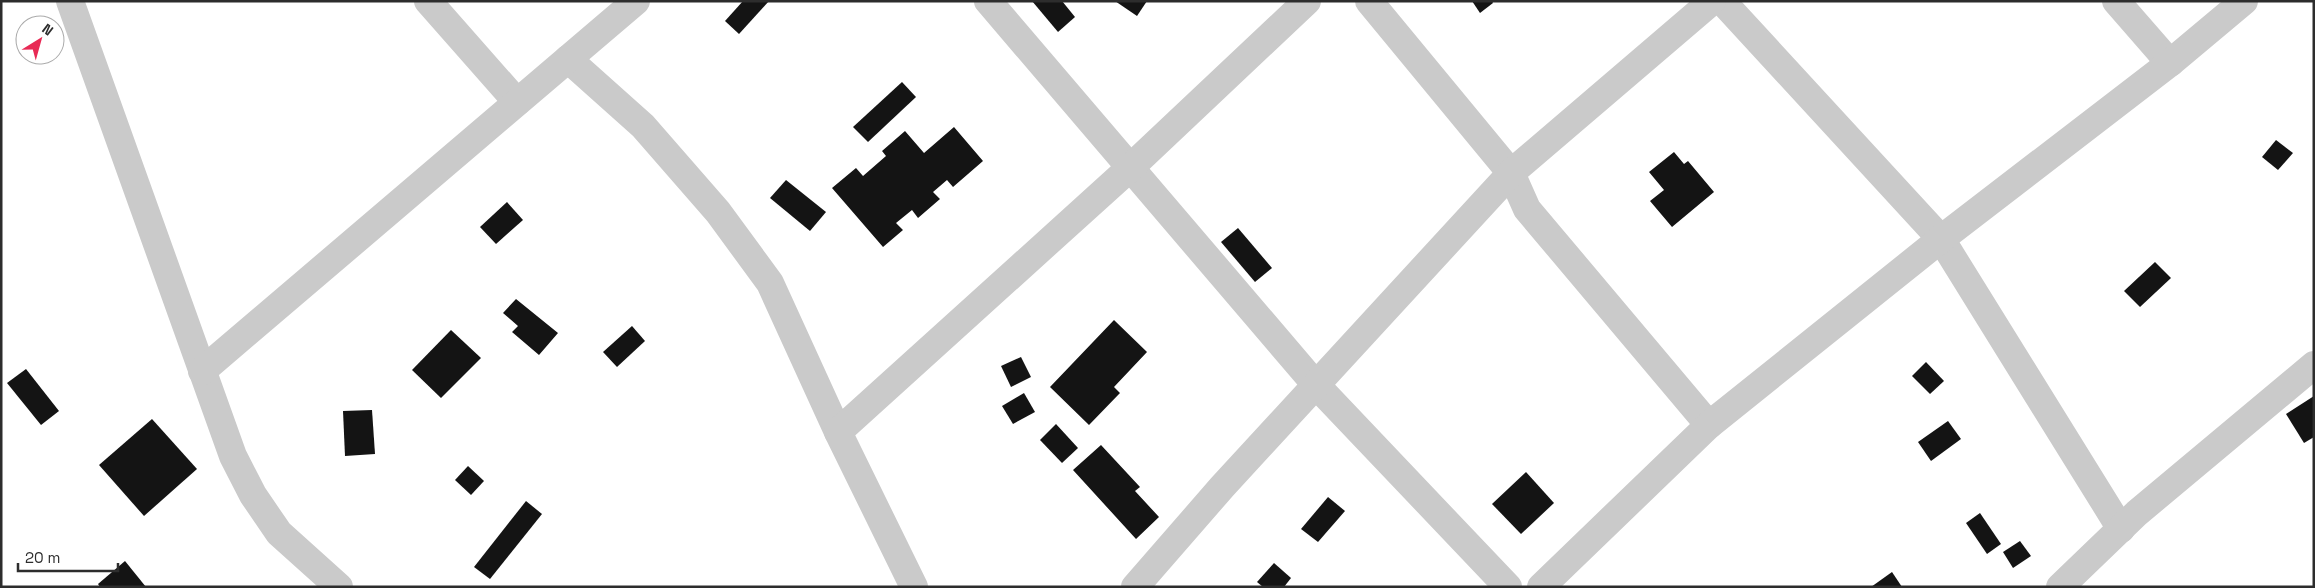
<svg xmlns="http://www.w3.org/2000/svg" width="2315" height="588" font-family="'Space Grotesk',sans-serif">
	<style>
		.building { fill: #141414 }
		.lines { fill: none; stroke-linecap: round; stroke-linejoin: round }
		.minor { stroke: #cacaca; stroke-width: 28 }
	</style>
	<rect width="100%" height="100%" fill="#fff"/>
	<g class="building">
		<polygon points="743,1 769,1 739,34 725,21"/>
		<polygon points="1032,1 1062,1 1075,17 1058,32"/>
		<polygon points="1115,1 1147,1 1137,16"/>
		<polygon points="1472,1 1492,1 1493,3 1480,13"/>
		<polygon points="902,82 916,97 868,142 853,127"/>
		<polygon points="954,127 983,161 953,187 947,180 933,192 940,199 918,218 912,210 896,223 903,230 883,247 832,188 856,168 863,176 886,156 882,151 905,131 924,153"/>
		<polygon points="2276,140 2293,153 2278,170 2262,157"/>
		<polygon points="1674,152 1684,164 1688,161 1714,192 1672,227 1650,201 1664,190 1649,172"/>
		<polygon points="786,180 826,212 810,231 770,198"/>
		<polygon points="507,202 523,220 496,244 480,227"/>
		<polygon points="1238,228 1272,268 1255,282 1221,242"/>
		<polygon points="2155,262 2171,278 2140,307 2124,291"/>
		<polygon points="516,299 558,333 539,355 512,332 518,326 503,313"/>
		<polygon points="1114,320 1147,352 1114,387 1120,393 1089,425 1050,387"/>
		<polygon points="632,326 645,341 617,367 603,352"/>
		<polygon points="451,330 481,358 441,398 412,370"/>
		<polygon points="1021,357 1031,377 1011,387 1001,366"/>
		<polygon points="1926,362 1944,381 1930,394 1912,376"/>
		<polygon points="26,369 59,411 41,425 7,383"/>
		<polygon points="1024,393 1035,412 1013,424 1002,406"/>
		<polygon points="2314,396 2314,437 2304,443 2286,414"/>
		<polygon points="372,410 375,454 345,456 343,411"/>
		<polygon points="152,419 197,469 144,516 99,465"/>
		<polygon points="1948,421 1961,439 1931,461 1918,442"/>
		<polygon points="1056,424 1078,448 1062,463 1040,440"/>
		<polygon points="1101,445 1140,487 1135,491 1159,517 1136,539 1073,470"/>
		<polygon points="468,466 484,481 471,495 455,480"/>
		<polygon points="1526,472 1554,503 1521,534 1492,504"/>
		<polygon points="1328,497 1345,511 1318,542 1301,529"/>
		<polygon points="526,501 542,514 490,579 474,567"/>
		<polygon points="1980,513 2001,544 1987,554 1966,523"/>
		<polygon points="2020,541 2031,556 2013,568 2003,552"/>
		<polygon points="125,561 146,587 100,587 98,584"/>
		<polygon points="1274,563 1291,578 1284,587 1263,587 1257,582"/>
		<polygon points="1892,572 1902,587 1871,587"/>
	</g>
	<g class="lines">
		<g class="minor">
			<polyline points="70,1 233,456 253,495 279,533 339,587"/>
			<polyline points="428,1 517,102"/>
			<polyline points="988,1 1316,385 1508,587"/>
			<polyline points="1369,1 1511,173 1527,209 1709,425"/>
			<polyline points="1722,1 1941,239 2121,529"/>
			<polyline points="2116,1 2170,63"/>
			<polyline points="568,59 643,126 718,212 770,283 838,432"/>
			<polyline points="202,371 636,1"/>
			<polyline points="914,587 838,432 1131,167 1307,1"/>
			<polyline points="1135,587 1222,487 1511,173 1712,1"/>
			<polyline points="1541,587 1709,425 1941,239 2170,63 2244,1"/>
			<polyline points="2060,587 2137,513 2314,365"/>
		</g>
	</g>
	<rect width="2315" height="588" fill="none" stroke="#2d2d2d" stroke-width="5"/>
	<g transform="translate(40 40) rotate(37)"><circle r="24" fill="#ffffff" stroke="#ababab"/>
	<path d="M0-4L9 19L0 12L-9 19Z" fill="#e82a55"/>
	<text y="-8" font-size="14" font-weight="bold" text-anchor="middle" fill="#2d2d2d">N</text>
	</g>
	<path d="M18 563v8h100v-8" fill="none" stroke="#2d2d2d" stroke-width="2.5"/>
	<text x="25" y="563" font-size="15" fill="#2d2d2d" stroke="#ffffff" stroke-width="4" paint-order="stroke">20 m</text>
</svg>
